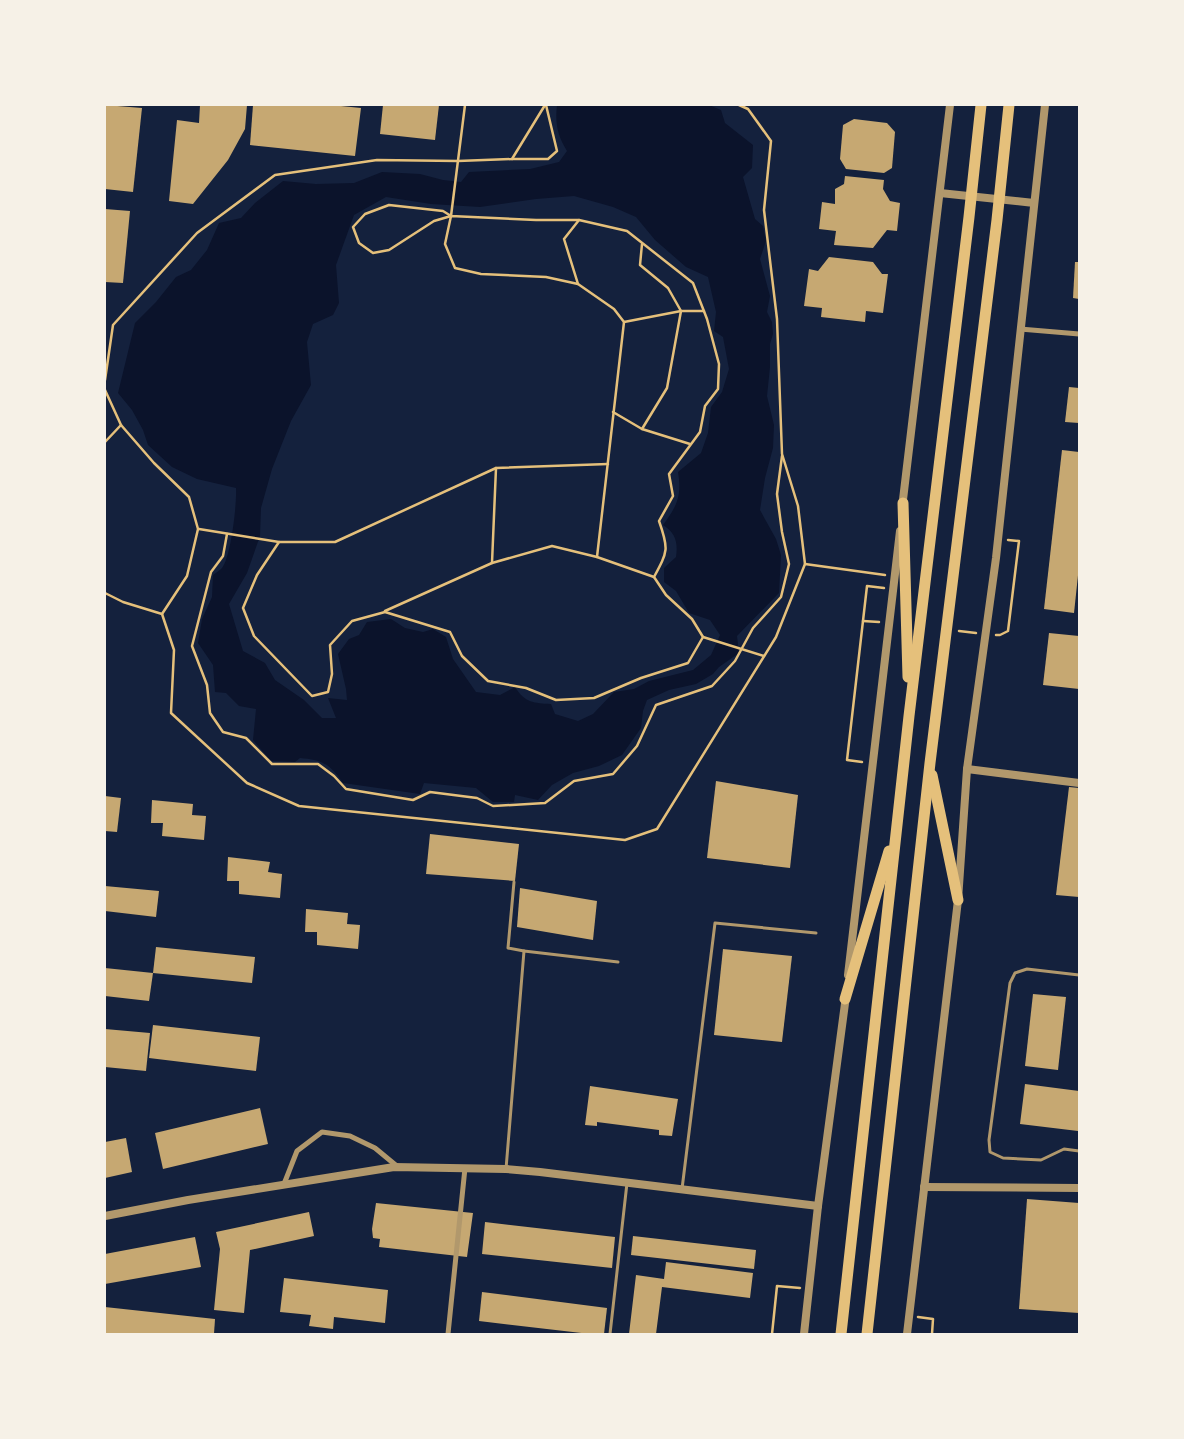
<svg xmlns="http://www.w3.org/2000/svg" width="1184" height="1439" font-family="'Asap Condensed',sans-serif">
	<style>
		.water { fill: #0b132b; fill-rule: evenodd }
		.building { fill: #c6a872 }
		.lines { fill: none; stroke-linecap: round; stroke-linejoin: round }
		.path { stroke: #e5c07b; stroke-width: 2.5 }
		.service { stroke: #b1986c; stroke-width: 3 }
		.minor { stroke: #b1986c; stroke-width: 5 }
		.tertiary { stroke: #b1986c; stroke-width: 8 }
		.trunk { stroke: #e5c07b; stroke-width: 11 }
	</style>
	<rect width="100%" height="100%" fill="#14213d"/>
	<path class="water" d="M 557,105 L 709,105 L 721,110 L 725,123 L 753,145 L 752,168 L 743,177 L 755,219 L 763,226 L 766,241 L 760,259 L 770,296 L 767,312 L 772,322 L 773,334 L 770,344 L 770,367 L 767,396 L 774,425 L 773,448 L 765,478 L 760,510 L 776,539 L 781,555 L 779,593 L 737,636 L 739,653 L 719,667 L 713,674 L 696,684 L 669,690 L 647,700 L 643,711 L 641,728 L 622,755 L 599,766 L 573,773 L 552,785 L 538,800 L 515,795 L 514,802 L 493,802 L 476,788 L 424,783 L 420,794 L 343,783 C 330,764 323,760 300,758 L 295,762 L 271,761 L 253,740 L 256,709 L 239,706 L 226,693 L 215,692 L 213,665 L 198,643 L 202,619 L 212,597 L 213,575 C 216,573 220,570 222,568 C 231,557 237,503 236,488 L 197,479 L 172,467 L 148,445 L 143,430 L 132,410 L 118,393 L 135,323 L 156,302 L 176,277 L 191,270 L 207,250 L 219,223 L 241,218 L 255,203 L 283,181 L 316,184 L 354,183 L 382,172 L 420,174 L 443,180 L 461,182 L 469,172 L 530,169 L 559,162 L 567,151 C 557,135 555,123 557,105 ZM 574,196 L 613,207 L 636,217 L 655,240 L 686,267 L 708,277 L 716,312 L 714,331 L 723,337 L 729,369 L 722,392 L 711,407 L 708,433 L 701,453 L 678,472 C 682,496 677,506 663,525 C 676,533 678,543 676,557 L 664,568 L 664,582 L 676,591 L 689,613 L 710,620 L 720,635 L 711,655 L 693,670 L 649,681 L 634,689 L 614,692 L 593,714 L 578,721 L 555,714 L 551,704 C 534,703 525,703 515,687 L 500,695 L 476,692 L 453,659 L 446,637 L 433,629 L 423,632 L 405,628 L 391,619 L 367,622 L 359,635 L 349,639 L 338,654 L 346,689 L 347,700 L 328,698 L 336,718 L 322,718 L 304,700 L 275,680 L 265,663 L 243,651 L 229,604 L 247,573 L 260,536 L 261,508 L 272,469 L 291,421 L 311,385 L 307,342 L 313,324 L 333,315 L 339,303 L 336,265 L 354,215 L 386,197 L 431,204 L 480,207 L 536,199 Z"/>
	<g class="building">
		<polygon points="105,105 142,108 133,192 105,189"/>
		<polygon points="200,105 247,105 245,129 228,160 193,204 169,201 177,120 199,123"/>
		<polygon points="253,105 331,105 361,108 355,156 250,145"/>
		<polygon points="383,105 439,105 435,140 380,134"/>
		<polygon points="854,119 887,123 895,132 892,168 884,173 846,169 840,159 843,125"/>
		<polygon points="845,176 884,180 883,189 890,201 900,203 897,231 887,230 873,248 834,245 836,231 819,229 822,202 835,204 835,189 844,184"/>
		<polygon points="105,209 130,211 123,283 105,282"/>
		<polygon points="829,257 873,262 882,274 888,274 883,313 866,311 865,322 821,317 822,308 804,306 809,269 818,271"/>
		<polygon points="1075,262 1079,262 1079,299 1073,298"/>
		<polygon points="1069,387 1079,388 1079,423 1065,422"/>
		<polygon points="1062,450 1079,452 1079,566 1074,613 1044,609"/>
		<polygon points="1049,633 1079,636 1079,689 1043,685"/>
		<polygon points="716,781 798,795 790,868 707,858"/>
		<polygon points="1069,787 1079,788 1079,897 1056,895"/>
		<polygon points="105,796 121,798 117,832 105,831"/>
		<polygon points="152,800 193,804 192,815 206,816 204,840 162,836 163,823 151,823"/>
		<polygon points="430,834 519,844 515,881 426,874"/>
		<polygon points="228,857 270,862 268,872 282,874 280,898 239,894 239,881 227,881"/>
		<polygon points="105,886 159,891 156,917 105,911"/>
		<polygon points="520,888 597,901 593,940 517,927"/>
		<polygon points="306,909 348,913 347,924 360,925 358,949 317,945 317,932 305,932"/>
		<polygon points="156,947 255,957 252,983 153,973"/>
		<polygon points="723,949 792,956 782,1042 714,1035"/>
		<polygon points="105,968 153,973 149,1001 105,996"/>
		<polygon points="1033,994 1066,997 1058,1070 1025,1066"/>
		<polygon points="153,1025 260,1037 256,1071 149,1058"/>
		<polygon points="105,1029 150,1033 146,1071 105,1067"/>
		<polygon points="1025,1084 1079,1091 1078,1131 1020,1124"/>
		<polygon points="590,1086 678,1099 672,1136 659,1135 659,1130 597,1122 597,1126 585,1125"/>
		<polygon points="260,1108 268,1144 163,1169 155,1133"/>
		<polygon points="126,1138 132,1172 105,1178 105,1142"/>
		<polygon points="1027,1199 1079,1203 1079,1313 1019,1309"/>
		<polygon points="376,1203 473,1213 467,1257 379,1247 380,1239 373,1238 372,1229"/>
		<polygon points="309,1212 314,1236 250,1250 244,1313 214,1310 220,1249 216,1232"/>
		<polygon points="485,1222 615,1237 612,1268 482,1254"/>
		<polygon points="633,1236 756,1250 754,1269 631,1255"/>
		<polygon points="195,1237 201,1267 105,1284 105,1254"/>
		<polygon points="666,1262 753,1273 750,1298 662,1287 656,1334 629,1334 636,1275 664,1279"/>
		<polygon points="284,1278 388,1290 385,1323 334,1317 333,1329 309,1326 311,1315 280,1312"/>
		<polygon points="482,1292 607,1308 604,1334 590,1334 479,1321"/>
		<polygon points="105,1307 215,1319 214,1334 105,1334"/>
	</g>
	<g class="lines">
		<g class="path">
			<polyline points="465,105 451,216 445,244 455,268 481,274 546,277 578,284"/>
			<polyline points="512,159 548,159 557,151 546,105"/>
			<path d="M 451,216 L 434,221 L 389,250 L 373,253 L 359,243 L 353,227 L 365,214 L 389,205 L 443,211 L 451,216 L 536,220 L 579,220 L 627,231 L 693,283 L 707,319 L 719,364 L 718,389 L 705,406 L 700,432 L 669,474 L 673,496 L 659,521 C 669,549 668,551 654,577 L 666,595 L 692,619 L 703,637 L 688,663 L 641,678 L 594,698 L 556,700 L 526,688 L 488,681 L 462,656 L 450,632 L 385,612 L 352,621 L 330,645 L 332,674 L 328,692 L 312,696 L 254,636 L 243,608 L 257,575 L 279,542 L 335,542 L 496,468 L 608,464"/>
			<polyline points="579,220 564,239 578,284 614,309 624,322 597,557"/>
			<polyline points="624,322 681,311 704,311"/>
			<polyline points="105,380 113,325 197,233 275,175 377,160 458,161 512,159 545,105"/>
			<polyline points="105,390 121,425 105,442"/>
			<polyline points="613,412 642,429 690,444"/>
			<polyline points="121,425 154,463 189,497 198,529 187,576 162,614"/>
			<polyline points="642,429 667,388 681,311 668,288 640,265 642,244"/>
			<polyline points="199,529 279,542"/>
			<polyline points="227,534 223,556 211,572 192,646 207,685 210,713 223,732 246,738 272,764 318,764 334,776 346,789 413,800 430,792 477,798 493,806 545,803 574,781 613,774 637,746 656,705 712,686 735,661 753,628 781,597 789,564 782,532 777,494 782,456"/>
			<polyline points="492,563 496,468"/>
			<polyline points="805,564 885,575"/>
			<polyline points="105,593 123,602 162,614 174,650 171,713 247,783 299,806 625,840 657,829 776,637 805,564 798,506 782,454 777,319 764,210 771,141 748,109 739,105"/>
			<polyline points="385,611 492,563 552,546 597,557 654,577"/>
			<polyline points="863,621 879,622"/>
			<polyline points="959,631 976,633"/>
			<polyline points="996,635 1000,635 1008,631 1019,541 1008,540"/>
			<polyline points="703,637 764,656"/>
			<polyline points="862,762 847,760 867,586 884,588"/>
			<polyline points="918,1317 933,1319 932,1334"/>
			<polyline points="772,1334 777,1286 800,1288"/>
		</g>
		<g class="service">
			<polyline points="514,882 508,948 524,951"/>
			<polyline points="1079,975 1027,969 1015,973 1010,983 989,1140 990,1152 1003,1158 1041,1160 1064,1149 1079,1151"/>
			<polyline points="506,1169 524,951 618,962"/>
			<polyline points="682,1189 715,923 816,933"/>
			<polyline points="610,1334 627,1183"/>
		</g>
		<g class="minor">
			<polyline points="1020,329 1079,334"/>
			<polyline points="284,1184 297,1151 322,1132 350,1136 375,1148 398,1167"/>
			<polyline points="448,1334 465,1168"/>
		</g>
		<g class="tertiary">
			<polyline points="940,193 1034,203"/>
			<polyline points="902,508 950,105"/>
			<polyline points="967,769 1079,783"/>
			<polyline points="848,975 900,531"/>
			<polyline points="924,1187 1079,1188"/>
			<polyline points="105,1216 188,1200 394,1167 506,1169 540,1172 818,1206"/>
			<polyline points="804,1334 818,1206 846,996"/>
			<polyline points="907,1334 958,900 967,769 996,558 1045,105"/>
		</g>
		<g class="trunk">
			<polyline points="903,503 908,677"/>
			<polyline points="932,775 958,900"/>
			<polyline points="845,999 889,851"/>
			<polyline points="841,1334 909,716 969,217 981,105"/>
			<polyline points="867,1334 930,763 997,220 1009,105"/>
		</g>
	</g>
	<rect width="1184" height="1439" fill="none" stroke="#f6f1e7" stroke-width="212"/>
</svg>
